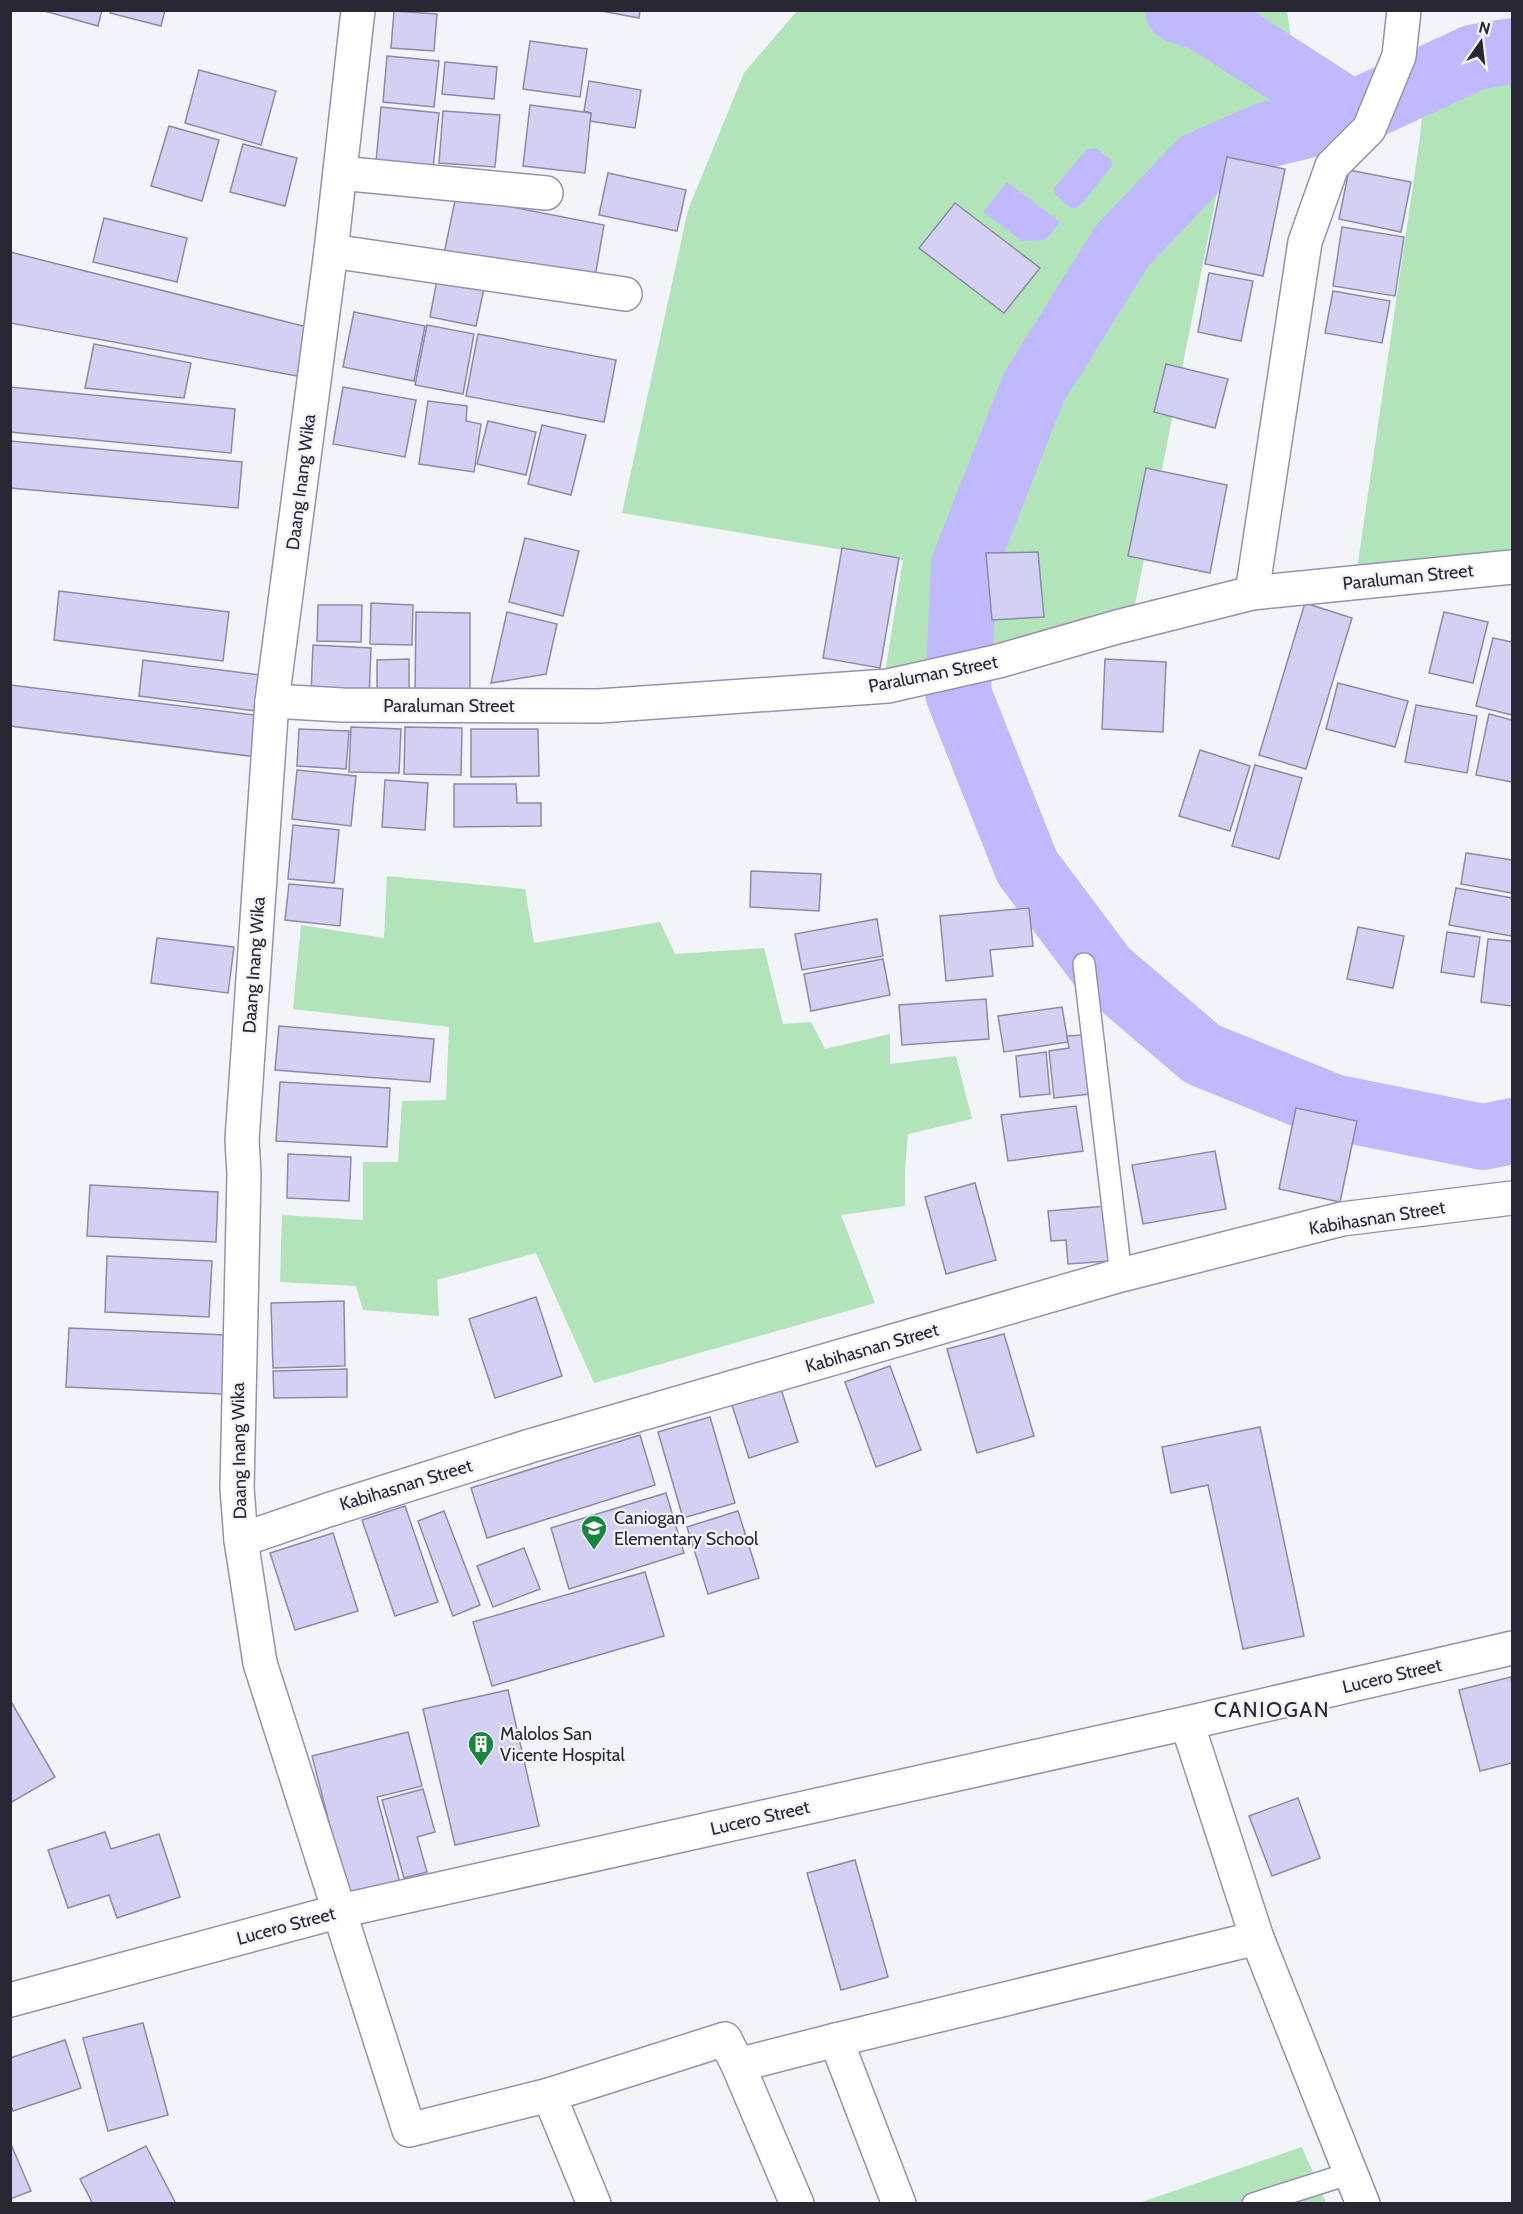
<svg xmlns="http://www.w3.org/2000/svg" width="1523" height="2214" font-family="Cabin,sans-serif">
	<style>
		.green { fill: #b1e4b8 }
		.water { fill: #c1b9fd }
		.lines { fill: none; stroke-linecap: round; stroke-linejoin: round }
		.river { stroke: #c1b9fd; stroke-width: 66 }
		.building { fill: #d3d0f3; stroke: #8d8aa7; stroke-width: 1.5 }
		.service-casing { stroke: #9492af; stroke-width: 24 }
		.minor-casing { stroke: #9492af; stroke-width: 36 }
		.tertiary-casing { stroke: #9492af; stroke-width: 36 }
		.service { stroke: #fff; stroke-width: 21 }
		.minor { stroke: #fff; stroke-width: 33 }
		.tertiary { stroke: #fff; stroke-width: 33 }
		.labels { text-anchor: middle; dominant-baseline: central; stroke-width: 4.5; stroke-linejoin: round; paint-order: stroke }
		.street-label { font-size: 18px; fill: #282733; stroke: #f3f3fa }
		.poi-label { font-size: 18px; fill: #282733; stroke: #f3f3fa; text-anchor: start }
		.quarter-label { font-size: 21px; letter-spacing: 1.5px; fill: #282733; stroke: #f3f3fa }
	</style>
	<rect width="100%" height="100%" fill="#f3f3fa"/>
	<g class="green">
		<polygon points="797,11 1287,11 1302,116 1230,128 1133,614 885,673 903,560 622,513 688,210 744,73"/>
		<polygon points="1512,47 1512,556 1357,569 1420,137 1427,57"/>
		<polygon points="387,876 525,889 534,943 660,922 675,954 764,948 783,1024 811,1022 825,1049 890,1034 890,1064 956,1056 972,1119 908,1134 905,1169 905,1206 841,1215 875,1303 594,1383 536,1253 437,1280 439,1316 363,1310 356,1286 280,1282 282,1215 363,1220 363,1162 398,1162 402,1101 446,1100 449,1027 293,1009 301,925 384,938"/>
		<polygon points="1302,2147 1326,2203 1136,2204"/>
	</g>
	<g class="water">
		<polygon points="1096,148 1111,160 1112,166 1078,208 1071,208 1055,194 1054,188 1087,149"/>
		<polygon points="1007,182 1060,222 1046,240 1022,241 983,212"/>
	</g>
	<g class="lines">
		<g class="river">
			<polyline points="1178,10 1205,19 1352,114 1267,135 1200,164 1122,246 1034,387 964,565 958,693 1027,867 1105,971 1202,1054 1333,1107 1483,1137 1512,1131"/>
			<polyline points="1352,114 1475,57 1512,51"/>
		</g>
	</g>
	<g class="building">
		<polygon points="41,10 102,10 98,26"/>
		<polygon points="111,10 165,10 161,26 110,13"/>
		<polygon points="596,10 640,10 639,18"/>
		<polygon points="394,11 437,14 434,51 391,48"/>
		<polygon points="530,41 587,49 580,97 523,89"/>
		<polygon points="387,56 439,61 434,107 383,102"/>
		<polygon points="445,62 497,67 494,99 442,94"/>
		<polygon points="199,70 276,91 261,145 185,123"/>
		<polygon points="589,81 641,90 635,128 590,121 591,113 584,111"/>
		<polygon points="530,105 591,113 585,173 523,166"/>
		<polygon points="381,107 439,113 433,168 376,162"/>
		<polygon points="443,111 500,115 495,167 439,163"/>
		<polygon points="169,126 219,140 202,201 151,186"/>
		<polygon points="243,144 297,158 285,206 230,192"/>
		<polygon points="1227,157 1285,169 1263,276 1205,264"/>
		<polygon points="1349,170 1411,182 1401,232 1339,219"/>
		<polygon points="608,173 686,190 677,231 599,215"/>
		<polygon points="456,196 604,225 594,283 444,254"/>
		<polygon points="955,203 1040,268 1004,313 919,248"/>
		<polygon points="104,218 187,238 177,282 93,262"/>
		<polygon points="1342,227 1404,237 1395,296 1333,286"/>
		<polygon points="10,252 311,328 303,377 10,323"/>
		<polygon points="439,269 486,279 476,326 430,317"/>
		<polygon points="1209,273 1253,281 1241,341 1198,332"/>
		<polygon points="1333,291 1390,301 1382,343 1325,333"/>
		<polygon points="354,312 425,326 414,381 343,367"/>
		<polygon points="427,325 474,334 463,394 415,385"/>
		<polygon points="478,334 616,360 604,422 466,396"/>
		<polygon points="94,344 191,363 184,398 85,388"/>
		<polygon points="1166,364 1228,379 1215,428 1154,412"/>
		<polygon points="10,387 235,409 231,453 10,432"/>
		<polygon points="343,387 416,400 405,457 333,444"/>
		<polygon points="428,401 467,406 466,421 481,424 474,472 419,464"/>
		<polygon points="488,421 536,432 526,475 477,464"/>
		<polygon points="542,425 586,435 571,495 528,484"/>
		<polygon points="10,441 242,462 238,508 10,488"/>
		<polygon points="1146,468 1227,485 1210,573 1128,556"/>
		<polygon points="525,538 579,551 563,616 509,602"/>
		<polygon points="842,548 899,558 880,668 823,658"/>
		<polygon points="1038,552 1044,617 992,620 986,553"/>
		<polygon points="59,591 229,612 223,661 54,640"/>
		<polygon points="371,603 413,605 412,645 370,644"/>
		<polygon points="1305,603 1352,618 1306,769 1259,755"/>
		<polygon points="318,605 362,605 361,642 317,641"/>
		<polygon points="416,612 470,613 470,693 415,692"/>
		<polygon points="507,612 557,624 546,674 491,683"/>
		<polygon points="1444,612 1488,622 1473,683 1429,673"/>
		<polygon points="1493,638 1512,642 1512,715 1476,706"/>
		<polygon points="313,645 371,648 369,698 311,695"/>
		<polygon points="409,659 409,700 377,700 377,660"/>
		<polygon points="1105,659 1166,662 1163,732 1102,729"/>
		<polygon points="143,660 268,676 263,712 139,696"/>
		<polygon points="1338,683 1408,701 1395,747 1326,729"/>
		<polygon points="10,685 262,716 257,757 10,726"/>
		<polygon points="1416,705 1477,716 1467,773 1405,762"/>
		<polygon points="1489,714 1512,720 1512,782 1476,775"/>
		<polygon points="351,727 401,729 399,773 349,772"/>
		<polygon points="405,727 462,728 461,775 404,774"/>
		<polygon points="299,729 349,731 346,769 297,766"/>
		<polygon points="471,729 538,729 539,776 471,777"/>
		<polygon points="1200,750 1250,766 1230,831 1179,816"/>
		<polygon points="1255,765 1302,778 1279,859 1232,846"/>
		<polygon points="297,770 356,776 351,826 292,819"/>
		<polygon points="385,780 428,783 425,830 382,827"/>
		<polygon points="454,784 516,784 517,803 541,803 541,826 454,827"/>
		<polygon points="293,825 339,830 334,883 288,879"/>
		<polygon points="1466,853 1512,860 1512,893 1461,884"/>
		<polygon points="751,871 821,874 819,911 750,907"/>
		<polygon points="289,884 343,889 340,926 285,920"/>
		<polygon points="1456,888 1512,898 1512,936 1449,925"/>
		<polygon points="1029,908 1033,946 990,950 993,976 946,981 940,916"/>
		<polygon points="877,919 883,956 802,970 795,934"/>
		<polygon points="1358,927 1404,936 1393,988 1347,979"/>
		<polygon points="1447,932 1480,937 1474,977 1441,972"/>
		<polygon points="157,938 234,947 228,993 151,983"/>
		<polygon points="1488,939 1512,941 1512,1006 1481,1002"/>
		<polygon points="883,959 890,995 811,1011 804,974"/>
		<polygon points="986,999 989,1039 902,1045 899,1005"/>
		<polygon points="1062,1007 1068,1042 1004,1052 998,1016"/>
		<polygon points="279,1026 434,1039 430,1082 275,1070"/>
		<polygon points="1084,1035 1090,1094 1054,1098 1049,1051 1069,1048 1067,1036"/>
		<polygon points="1046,1052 1050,1094 1020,1097 1016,1056"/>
		<polygon points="280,1082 390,1088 387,1147 276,1141"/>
		<polygon points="1076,1106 1083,1151 1008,1161 1001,1115"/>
		<polygon points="1296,1108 1357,1121 1340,1202 1279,1189"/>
		<polygon points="1215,1151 1226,1209 1143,1224 1132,1165"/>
		<polygon points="288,1154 351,1157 349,1201 287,1198"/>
		<polygon points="975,1183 996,1260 946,1274 925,1197"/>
		<polygon points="90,1185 218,1192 216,1242 87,1236"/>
		<polygon points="1106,1206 1110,1261 1068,1264 1066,1240 1051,1241 1048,1211"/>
		<polygon points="107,1256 212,1261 209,1317 105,1312"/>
		<polygon points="536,1297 562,1376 495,1398 469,1319"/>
		<polygon points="344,1301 345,1366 273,1368 271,1303"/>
		<polygon points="69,1328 226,1335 223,1394 66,1387"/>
		<polygon points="1004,1334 1034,1436 977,1453 947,1349"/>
		<polygon points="890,1366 921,1450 876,1467 845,1382"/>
		<polygon points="347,1369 347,1397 274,1398 273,1371"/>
		<polygon points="780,1386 798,1442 749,1458 731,1402"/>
		<polygon points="710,1417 735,1503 683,1518 658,1432"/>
		<polygon points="1260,1427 1304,1636 1243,1649 1208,1485 1171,1493 1162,1447"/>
		<polygon points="640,1435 655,1485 487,1538 471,1488"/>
		<polygon points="666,1493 684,1553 569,1589 551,1528"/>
		<polygon points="405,1506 438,1602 395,1616 362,1520"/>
		<polygon points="444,1511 480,1605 453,1616 418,1521"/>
		<polygon points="738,1511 759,1578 708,1594 687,1527"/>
		<polygon points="333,1533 358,1611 295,1630 270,1553"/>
		<polygon points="524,1548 540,1589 493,1607 477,1566"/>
		<polygon points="645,1572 664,1636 492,1686 473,1622"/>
		<polygon points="1511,1677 1512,1685 1512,1763 1480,1771 1459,1690"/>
		<polygon points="508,1690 539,1826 455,1845 423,1709"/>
		<polygon points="10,1700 55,1777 10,1803"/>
		<polygon points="408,1732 422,1786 377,1797 400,1883 348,1896 312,1756"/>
		<polygon points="423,1789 435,1832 417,1837 427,1872 404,1878 382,1800"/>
		<polygon points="1298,1798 1320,1858 1272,1876 1249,1816"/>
		<polygon points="105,1832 111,1849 159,1834 180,1897 117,1918 109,1895 68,1908 48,1850"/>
		<polygon points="855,1860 888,1977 841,1990 807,1873"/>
		<polygon points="143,2023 168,2115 108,2131 83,2038"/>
		<polygon points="65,2040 81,2088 13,2111 10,2103 10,2058"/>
		<polygon points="10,2142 31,2191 10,2199"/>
		<polygon points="146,2146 176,2204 93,2204 80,2179"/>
	</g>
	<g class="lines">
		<g class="service-casing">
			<g id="service">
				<polyline points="1084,964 1121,1275"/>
				<polyline points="1253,2204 1351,2173"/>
			</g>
		</g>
		<g class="minor-casing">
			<g id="minor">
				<polyline points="358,10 331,251 272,701 242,1140 244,1174 237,1488 241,1540 260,1663 409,2130 549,2095 725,2039 738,2065"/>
				<polyline points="340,173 546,193"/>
				<polyline points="331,251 625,294"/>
				<polyline points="1252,593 1305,242 1332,166 1369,129 1399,56 1404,10"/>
				<polyline points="272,701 342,705 599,706 888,686 999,661 1117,627 1252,593 1512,567"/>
				<polyline points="241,1540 328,1510 530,1446 1121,1275 1342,1219 1512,1198"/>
				<polyline points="1187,1723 1257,1938 1363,2204"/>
				<polyline points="836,2040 899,2204"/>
				<polyline points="549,2095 594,2204"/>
				<polyline points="797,2204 738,2065 836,2040 1257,1938"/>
			</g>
		</g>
		<g class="tertiary-casing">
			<polyline id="tertiary" points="10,2000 340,1911 1187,1723 1512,1648"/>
		</g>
		<use href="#service" class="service"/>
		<use href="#minor" class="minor"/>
		<use href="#tertiary" class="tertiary"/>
	</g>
	<defs>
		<g id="school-pin" transform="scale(1.35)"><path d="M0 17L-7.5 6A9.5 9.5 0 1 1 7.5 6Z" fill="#18863d" stroke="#f3f3fa"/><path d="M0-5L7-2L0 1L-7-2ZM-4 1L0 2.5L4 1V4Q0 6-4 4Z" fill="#fff"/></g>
		<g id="building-pin" transform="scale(1.35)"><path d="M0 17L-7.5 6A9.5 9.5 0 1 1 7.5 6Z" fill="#18863d" stroke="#f3f3fa"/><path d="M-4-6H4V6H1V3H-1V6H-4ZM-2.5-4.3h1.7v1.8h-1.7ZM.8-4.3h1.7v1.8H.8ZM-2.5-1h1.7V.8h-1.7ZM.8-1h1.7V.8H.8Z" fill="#fff"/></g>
	</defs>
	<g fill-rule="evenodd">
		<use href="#school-pin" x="594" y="1528"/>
		<use href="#building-pin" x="481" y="1744"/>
	</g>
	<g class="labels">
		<g class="street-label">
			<text transform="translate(301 482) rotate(-83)">Daang Inang Wika</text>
			<text transform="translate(1408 577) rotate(-6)">Paraluman Street</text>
			<text transform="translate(933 674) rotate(-11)">Paraluman Street</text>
			<text x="449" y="706">Paraluman Street</text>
			<text transform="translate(254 965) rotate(-86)">Daang Inang Wika</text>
			<text transform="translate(1377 1218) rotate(-9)">Kabihasnan Street</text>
			<text transform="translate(872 1348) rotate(-16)">Kabihasnan Street</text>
			<text transform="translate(239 1451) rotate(-91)">Daang Inang Wika</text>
			<text transform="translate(406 1485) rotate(-17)">Kabihasnan Street</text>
			<text transform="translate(1392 1676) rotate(-13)">Lucero Street</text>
			<text transform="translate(760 1818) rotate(-13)">Lucero Street</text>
			<text transform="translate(286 1926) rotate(-15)">Lucero Street</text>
		</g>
		<g class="poi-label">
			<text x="614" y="1518">Caniogan<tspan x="614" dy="21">Elementary School</tspan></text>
			<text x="500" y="1734">Malolos San<tspan x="500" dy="21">Vicente Hospital</tspan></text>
		</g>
		<g class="quarter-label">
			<text x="1272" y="1709">CANIOGAN</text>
		</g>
	</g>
	<rect width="1523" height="2214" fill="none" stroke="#282733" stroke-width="24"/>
	<g transform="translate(1481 42) rotate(14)" stroke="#f3f3fa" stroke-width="4.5" paint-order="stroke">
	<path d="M0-4.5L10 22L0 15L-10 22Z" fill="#282733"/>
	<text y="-9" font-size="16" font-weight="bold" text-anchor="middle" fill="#282733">N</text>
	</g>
</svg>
